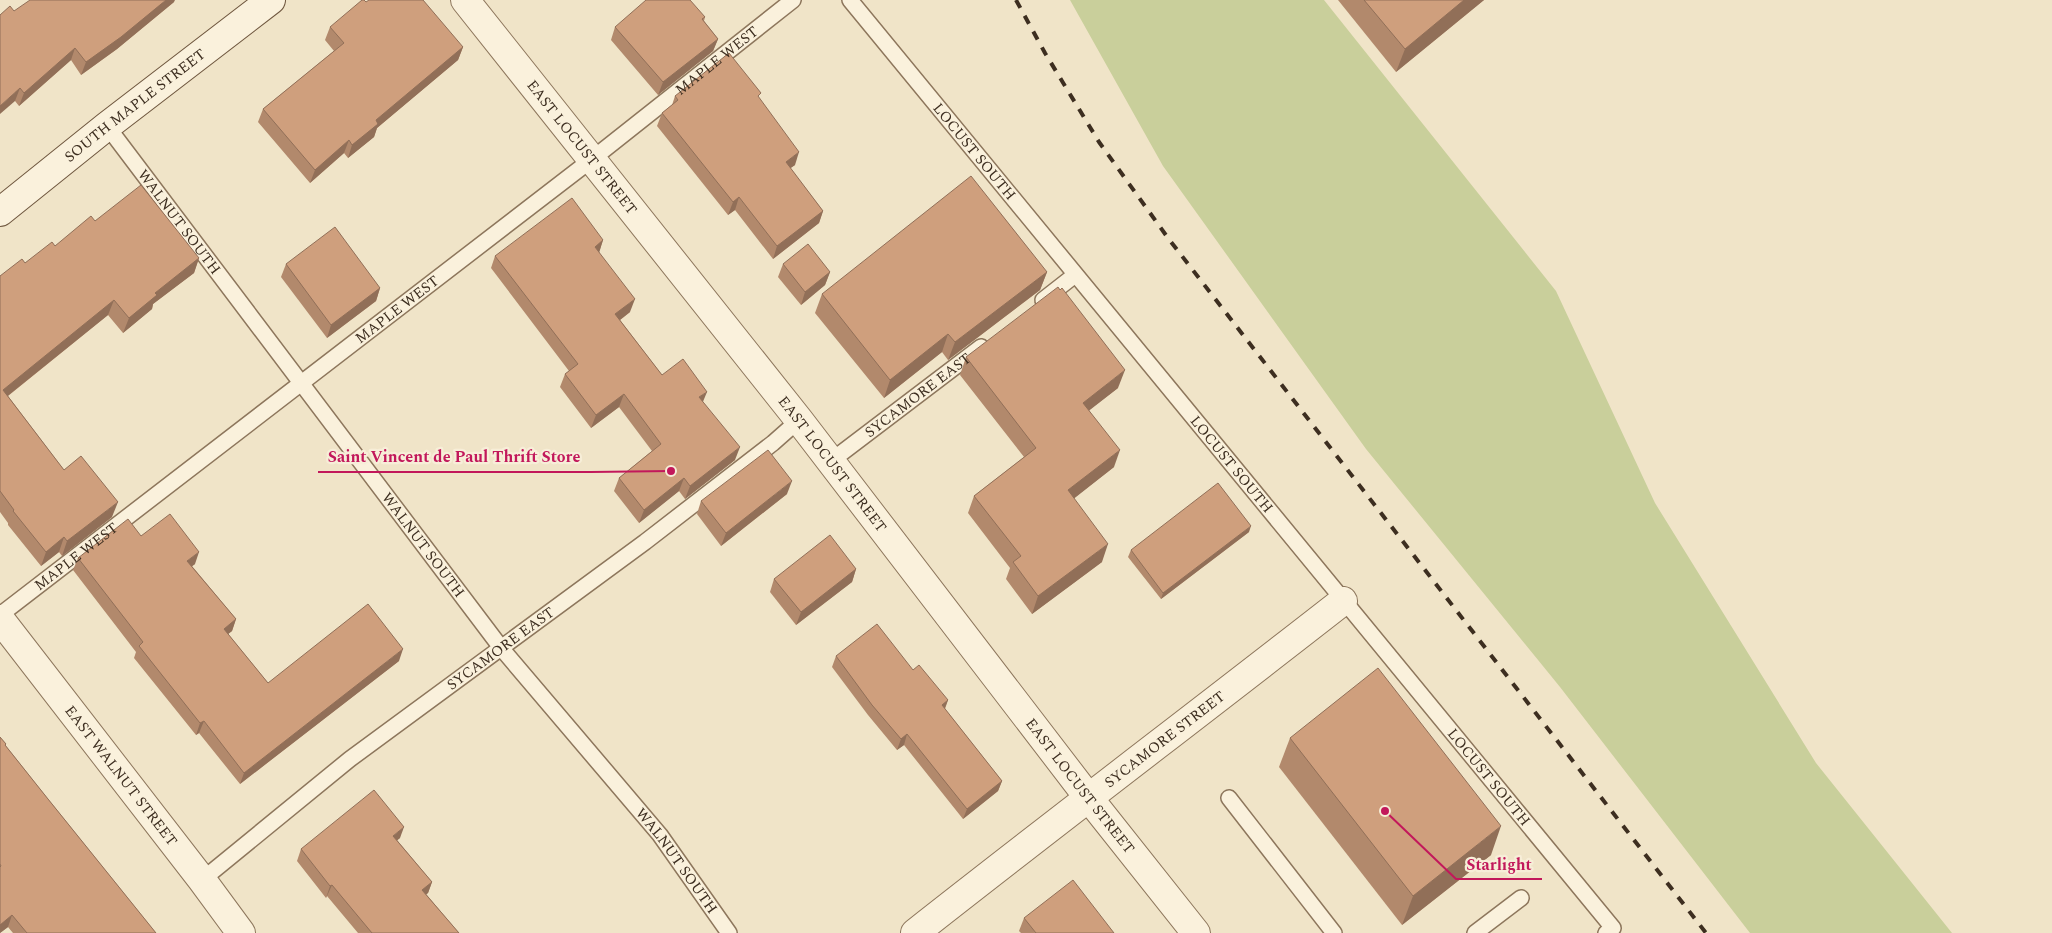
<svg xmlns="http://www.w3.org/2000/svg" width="2052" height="933" font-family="Spectral,serif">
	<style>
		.green { fill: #c9cf9b }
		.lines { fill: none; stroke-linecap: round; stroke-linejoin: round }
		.lane-casing { stroke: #8d765c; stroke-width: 18 }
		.street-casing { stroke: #8d765c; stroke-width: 30 }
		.secondary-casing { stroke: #6f573f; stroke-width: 30 }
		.lane { stroke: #faf1dc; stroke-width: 15 }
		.street { stroke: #faf1dc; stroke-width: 28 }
		.secondary { stroke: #faf1dc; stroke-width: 28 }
		.rail { stroke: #3d2e20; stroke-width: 4; stroke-dasharray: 9 9; stroke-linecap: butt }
		.wall { fill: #b2896c }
		.shaded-wall { fill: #916f58 }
		.building { fill: #cf9f7d; stroke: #916f58 }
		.labels { text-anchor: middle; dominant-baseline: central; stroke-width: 4.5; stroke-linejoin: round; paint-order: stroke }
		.street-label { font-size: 15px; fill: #3d2e20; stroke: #f7eed8 }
		.leader { fill: none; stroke: #c2185b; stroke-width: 2 }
		.callout-dot { fill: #c2185b; stroke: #f7eed8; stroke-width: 2 }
		.callout-label { font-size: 16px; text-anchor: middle; font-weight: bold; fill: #c2185b; stroke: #f7eed8; stroke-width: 4.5; stroke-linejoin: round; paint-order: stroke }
	</style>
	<rect width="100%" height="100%" fill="#f0e4c8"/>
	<polygon class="green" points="1070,0 1324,0 1556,291 1655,503 1816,763 1952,933 1750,933 1560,687 1366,449 1163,166"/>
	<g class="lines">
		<g class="lane-casing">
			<g id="lane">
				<path id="s1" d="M 850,0 L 1613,928 L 1606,933"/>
				<path id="s2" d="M 107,126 L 502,649 L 660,835 L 729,933"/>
				<polyline points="1043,300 1075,275"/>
				<path id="s3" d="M 831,461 L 981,347"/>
				<path id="s4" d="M 0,615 L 591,160 L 793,0"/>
				<polyline points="1229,798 1334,933"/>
				<path id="s5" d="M 202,880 L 350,759 L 645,542 L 773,443 L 799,420"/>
				<polyline points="1475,933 1521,898"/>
			</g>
		</g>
		<g class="street-casing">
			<g id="street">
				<path id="s6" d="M 465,0 L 799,420 L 1088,797 L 1196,933"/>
				<path id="s7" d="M 0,619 L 202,880 L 241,933"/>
				<path id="s8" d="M 915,933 C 1057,821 1201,712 1343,601"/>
			</g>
		</g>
		<g class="secondary-casing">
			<g id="secondary">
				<path id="s9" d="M 0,212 L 107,126 L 271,0"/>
			</g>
		</g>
		<use href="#lane" class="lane"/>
		<use href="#street" class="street"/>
		<use href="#secondary" class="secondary"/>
		<polyline class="rail" points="1016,0 1045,53 1099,142 1168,238 1706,933"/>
	</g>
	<g class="wall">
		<polygon points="1338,0 1484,0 1396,72"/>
		<polygon points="174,2 117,49 81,75 71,60 19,106 15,101 14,11"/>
		<polygon points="705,17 704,21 718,39 713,51 658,95 611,40 615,27"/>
		<polygon points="330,27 463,47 458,60 377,128 374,137 348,158 344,153 310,183 258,122 263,109 334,51 325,40"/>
		<polygon points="675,96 759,99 795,165 790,168 823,211 819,223 773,259 735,210 728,215 657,126 662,113 672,105"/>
		<polygon points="95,221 199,258 194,273 153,304 152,309 123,333 108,315 8,396 64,470 112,517 62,556 59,552 41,566 8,525 8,523 0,512 0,276 25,263 55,246"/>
		<polygon points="603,240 599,252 630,312 620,320 662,375 703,402 735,460 685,499 679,491 639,523 614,491 619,478 652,451 619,407 591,428 560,387 565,374 569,371 491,268 495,256"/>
		<polygon points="286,264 380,288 376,301 327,338 281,277"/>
		<polygon points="783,264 830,272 825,285 801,305 778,277"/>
		<polygon points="1047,272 1040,290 948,360 942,352 884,398 815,313 822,294"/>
		<polygon points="966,357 1118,388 1089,410 1114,467 1074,498 1102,562 1032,614 1006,579 1010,568 968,513 974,496 1024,457 960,375"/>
		<polygon points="787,494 721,546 697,514 701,501"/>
		<polygon points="1249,532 1161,599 1128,557 1131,550"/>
		<polygon points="141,536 195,564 192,566 236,619 232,631 228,634 268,683 399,661 240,784 199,733 196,735 134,658 136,652 73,570 78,558"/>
		<polygon points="856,569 852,582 796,625 770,592 774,579"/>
		<polygon points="836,656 948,700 945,709 1002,781 998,791 963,819 904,745 897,750 868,715 832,667"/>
		<polygon points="0,737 6,744 6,746 48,799 156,933 13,933 8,927 0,933"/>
		<polygon points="1290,738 1491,855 1402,925 1279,767"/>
		<polygon points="400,838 397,840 432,882 428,893 426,894 459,933 358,933 327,896 326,898 297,861 301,849"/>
		<polygon points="1024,918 1114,933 1021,933 1019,931"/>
	</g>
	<g class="shaded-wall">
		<polygon points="166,0 175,0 174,2 117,49 81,75 86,62"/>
		<polygon points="1464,0 1484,0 1396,72 1405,49"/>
		<polygon points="718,39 713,51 658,95 663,82"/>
		<polygon points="463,47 458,60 377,128 374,137 348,158 352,145 376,120"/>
		<polygon points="75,48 71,60 19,106 24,93"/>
		<polygon points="20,88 15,101 0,114 0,106"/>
		<polygon points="349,140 344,153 310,183 315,170"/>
		<polygon points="799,152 795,165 781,175 786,162"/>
		<polygon points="739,197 735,210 728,215 733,202"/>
		<polygon points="823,211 819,223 773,259 777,246"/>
		<polygon points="603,240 599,253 595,247"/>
		<polygon points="199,258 194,273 153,304 152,309 123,333 129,318 155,293"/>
		<polygon points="830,272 825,285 801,305 805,292"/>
		<polygon points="1047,272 1040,290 948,360 955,342"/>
		<polygon points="380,288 376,301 327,338 331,325"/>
		<polygon points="635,299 630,312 611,327 615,314"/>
		<polygon points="114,300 108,315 0,402 3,390"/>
		<polygon points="948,334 942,352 884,398 890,380"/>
		<polygon points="1125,370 1118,388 1077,420 1083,403"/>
		<polygon points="707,392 702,404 699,397"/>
		<polygon points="624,394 619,407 591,428 596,415"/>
		<polygon points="740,447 735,460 685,499 690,486"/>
		<polygon points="1120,450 1114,467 1062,508 1068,490"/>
		<polygon points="684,478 679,491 639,523 644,510"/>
		<polygon points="792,481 787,494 721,546 726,533"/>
		<polygon points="118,502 112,517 62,556 67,541"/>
		<polygon points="1251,526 1249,532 1161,599 1163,593"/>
		<polygon points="64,537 59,552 41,566 46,552"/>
		<polygon points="1108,544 1102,562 1032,614 1038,596"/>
		<polygon points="199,552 195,564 183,573 187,561"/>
		<polygon points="856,569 852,582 796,625 801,612"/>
		<polygon points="236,619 232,631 219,641 224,629"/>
		<polygon points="403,649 399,661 240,784 244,773"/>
		<polygon points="948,700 944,710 942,705"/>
		<polygon points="204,721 199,733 196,735 200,723"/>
		<polygon points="907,734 904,745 897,750 901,739"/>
		<polygon points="1002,781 998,791 963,819 967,809"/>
		<polygon points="1501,826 1491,855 1402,925 1413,896"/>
		<polygon points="404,827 400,838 389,847 393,836"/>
		<polygon points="432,882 428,893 418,901 422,890"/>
		<polygon points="332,885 327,896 326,898 330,886"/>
		<polygon points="12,915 8,927 0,933 0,925"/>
	</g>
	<g class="building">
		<polygon points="30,0 166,0 121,37 86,62 75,48 24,93 20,88 0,106 0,15 10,6 14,11"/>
		<polygon points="362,0 364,0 366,2 369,0 423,0 463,47 376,120 378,124 352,145 349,140 315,170 263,109 344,43 330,27"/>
		<polygon points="646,0 690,0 705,17 702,19 718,39 663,82 615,27"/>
		<polygon points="1364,0 1464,0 1405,49"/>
		<polygon points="729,53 761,93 758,96 799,152 786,162 823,211 777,246 739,197 733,202 662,113 678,100 675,96"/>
		<polygon points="971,176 1047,272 955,342 948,334 890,380 822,294"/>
		<polygon points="141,185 199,258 155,293 157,295 129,318 114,300 3,390 64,470 81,456 118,502 67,541 64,537 46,552 13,511 14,510 0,491 0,276 22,259 25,263 52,242 55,246 91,216 95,221"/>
		<polygon points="572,198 603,240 595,247 635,299 615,314 662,375 683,359 707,392 699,397 740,447 690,486 684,478 644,510 619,478 661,444 624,394 596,415 565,374 578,364 495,256"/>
		<polygon points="335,227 380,288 331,325 286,264"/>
		<polygon points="808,244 830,272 805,292 783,264"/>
		<polygon points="1058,287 1060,290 1062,288 1125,370 1083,403 1120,450 1068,490 1108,544 1038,596 1013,562 1021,556 974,496 1036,448 966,357"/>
		<polygon points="768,450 792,481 726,533 701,501"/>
		<polygon points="1218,483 1251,526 1163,593 1131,550"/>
		<polygon points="170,514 199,552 187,561 236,619 224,629 268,683 368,604 403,649 244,773 204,721 200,723 139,646 143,642 78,558 128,519 141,536"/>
		<polygon points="830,535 856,569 801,612 774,579"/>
		<polygon points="877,624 913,670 919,665 948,700 942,705 1002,781 967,809 907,734 901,739 872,705 836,656"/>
		<polygon points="1378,668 1501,826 1413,896 1290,738"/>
		<polygon points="0,737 6,744 5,745 48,799 156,933 27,933 12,915 0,925 0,867 1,866 0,864"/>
		<polygon points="374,790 404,827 393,836 432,882 422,890 459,933 372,933 332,885 330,886 301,849"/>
		<polygon points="1073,880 1114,933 1036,933 1024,918"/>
	</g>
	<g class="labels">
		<g class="street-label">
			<text stroke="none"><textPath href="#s4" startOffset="906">MAPLE WEST</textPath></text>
			<text stroke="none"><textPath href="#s9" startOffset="172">SOUTH MAPLE STREET</textPath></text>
			<text stroke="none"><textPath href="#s6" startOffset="188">EAST LOCUST STREET</textPath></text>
			<text stroke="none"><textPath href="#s1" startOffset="196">LOCUST SOUTH</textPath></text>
			<text stroke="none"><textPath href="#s2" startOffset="120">WALNUT SOUTH</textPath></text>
			<text stroke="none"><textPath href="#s4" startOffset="501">MAPLE WEST</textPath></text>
			<text stroke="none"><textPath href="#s3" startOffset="109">SYCAMORE EAST</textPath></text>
			<text stroke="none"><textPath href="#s6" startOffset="592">EAST LOCUST STREET</textPath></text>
			<text stroke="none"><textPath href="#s1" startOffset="601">LOCUST SOUTH</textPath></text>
			<text stroke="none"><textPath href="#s2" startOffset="525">WALNUT SOUTH</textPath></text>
			<text stroke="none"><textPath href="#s4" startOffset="96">MAPLE WEST</textPath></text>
			<text stroke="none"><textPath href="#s5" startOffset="378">SYCAMORE EAST</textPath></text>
			<text stroke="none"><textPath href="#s8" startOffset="316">SYCAMORE STREET</textPath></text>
			<text stroke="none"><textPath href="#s7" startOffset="198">EAST WALNUT STREET</textPath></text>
			<text stroke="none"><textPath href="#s1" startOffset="1006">LOCUST SOUTH</textPath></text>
			<text stroke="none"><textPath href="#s6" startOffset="998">EAST LOCUST STREET</textPath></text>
			<text stroke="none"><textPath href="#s2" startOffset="930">WALNUT SOUTH</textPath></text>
		</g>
	</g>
	<path class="leader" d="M671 471L591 472H318M1385 811L1456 879H1542"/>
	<g class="callout-dot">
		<circle cx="671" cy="471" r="5"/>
		<circle cx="1385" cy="811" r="5"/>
	</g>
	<g class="callout-label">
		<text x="454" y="462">Saint Vincent de Paul Thrift Store</text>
		<text x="1499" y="870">Starlight</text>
	</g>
</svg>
